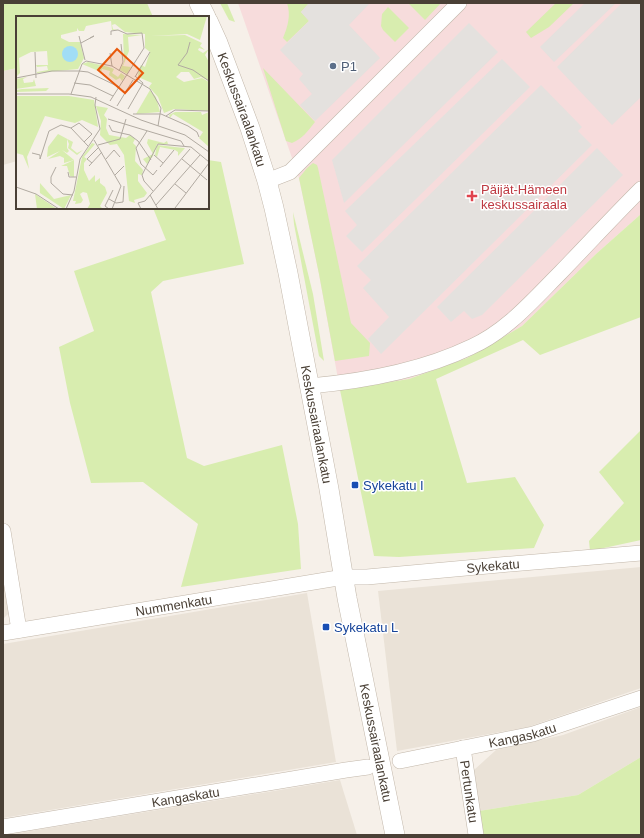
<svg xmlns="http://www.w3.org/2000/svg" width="644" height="838" font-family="Helvetica,sans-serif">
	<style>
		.residential { fill: #eae2d7 }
		.medical { fill: #f7dcdc }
		.green { fill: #d8edaf }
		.parking { fill: #e4e1de }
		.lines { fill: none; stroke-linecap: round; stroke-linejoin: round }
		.minor-casing { stroke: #c2b7aa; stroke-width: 16 }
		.tertiary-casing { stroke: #c2b7aa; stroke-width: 20 }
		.minor { stroke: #fff; stroke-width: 15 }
		.tertiary { stroke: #fff; stroke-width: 19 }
		.service-dot { fill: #5c6f8a; stroke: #fff; stroke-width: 1.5 }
		.health-dot { fill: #e0444e; stroke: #fff; stroke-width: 1.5 }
		.transit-dot { fill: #1a4fb4; stroke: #fff; stroke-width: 1.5 }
		.labels { text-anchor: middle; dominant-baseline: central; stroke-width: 3; stroke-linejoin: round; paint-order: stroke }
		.service-label { font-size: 13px; fill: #4e5e75; stroke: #fff; text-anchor: start }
		.street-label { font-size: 13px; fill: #4a4036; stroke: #fff }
		.health-label { font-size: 13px; fill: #be3a42; stroke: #fff; text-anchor: start }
		.transit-label { font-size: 13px; fill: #164399; stroke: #fff; text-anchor: start }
		.inset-road { fill: none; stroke: #b1aaa1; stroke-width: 1 }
		.view { fill: #e8590c; fill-opacity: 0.15; stroke: #e8590c; stroke-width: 2 }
		.inset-edge { fill: none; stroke: #4a4036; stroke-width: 2 }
	</style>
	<rect width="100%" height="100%" fill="#f6f0e9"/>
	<g class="residential">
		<polygon points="17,68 17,161 3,165 3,71"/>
		<polygon points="641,567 641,688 528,727 397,751 378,591"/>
		<polygon points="3,581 9,613 3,619"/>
		<polygon points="307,593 336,762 3,818 3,644"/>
		<polygon points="641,707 641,757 578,795 479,811 474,770 496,750 563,735"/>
		<polygon points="340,780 357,835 6,835"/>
	</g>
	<polygon class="medical" points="238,3 641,3 641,214 596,254 522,326 467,358 409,379 340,390 319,274 299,178"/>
	<g class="green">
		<polygon points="3,3 147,3 153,17 17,17 17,68 3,71"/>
		<polygon points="220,3 227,3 235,22 229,20"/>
		<path d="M 287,3 L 309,3 L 301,12 L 309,21 L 287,42 L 283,38 C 288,26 291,15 287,3 Z"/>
		<polygon points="408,3 441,3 425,20"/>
		<polygon points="556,3 574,3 549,27 531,38 526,32"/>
		<polygon points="388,7 409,28 395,42 383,30 381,26 382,14"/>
		<path d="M 263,68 L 315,122 C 308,131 302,139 292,143 L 286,141 Z"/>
		<polygon points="208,160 221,162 244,264 163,281 151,292 187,458 204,466 282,445 298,524 301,569 181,587 198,524 143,482 91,483 70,403 59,347 94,331 74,271 166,240 153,208 208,208"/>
		<polygon points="313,163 317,165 318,168 351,323 370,343 369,356 335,361 319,274 299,178 307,168"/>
		<polygon points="293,212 313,294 324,361 319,356 294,224"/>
		<polygon points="641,214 641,317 540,355 523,340 436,379 467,483 515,477 544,525 534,548 399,557 374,556 340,390 409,379 467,358 522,326 596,254"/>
		<polygon points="641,430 641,540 590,551 589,541 624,503 599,472"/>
		<polygon points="641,757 641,835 482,835 479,811 578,795"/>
	</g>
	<g class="parking">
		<polygon points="309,3 370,3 349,25 380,58 315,121 300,105 312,94 299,79 303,74 280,50 309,21 301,12"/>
		<polygon points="585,3 616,3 554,62 540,47"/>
		<polygon points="622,3 641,3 641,97 612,125 557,67"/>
		<polygon points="469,23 498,52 344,203 332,160"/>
		<polygon points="502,59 530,87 362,252 346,236 357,225 345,211"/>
		<polygon points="541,85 582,127 578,131 592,145 381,354 368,339 389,317 363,288 371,280 357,266"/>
		<polygon points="597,148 623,175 482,315 472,319 464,311 451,322 437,307"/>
	</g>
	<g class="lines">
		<g class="minor-casing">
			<g id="minor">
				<polyline points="267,181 290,172 459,3"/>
				<path d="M 310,386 C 365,381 421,371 471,347 C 507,331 534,299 561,272 C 588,244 614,216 641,189"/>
				<polyline points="3,531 19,630"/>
				<path id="s1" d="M 3,633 L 344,577 L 367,577 L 499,565 L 641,553"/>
				<path id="s2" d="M 463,748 L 476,835"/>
				<path id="s3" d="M 400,761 L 533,734 L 641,698"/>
				<path id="s4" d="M 3,827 L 346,770 L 368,767"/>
			</g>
		</g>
		<g class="tertiary-casing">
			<g id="tertiary">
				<polyline points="199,3 206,17"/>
				<path id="s5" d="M 208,21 L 218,43 L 250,128 L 267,181 L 274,208 L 288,273 L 318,431 L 329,489 L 347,598 L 395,835"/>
			</g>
		</g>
		<use href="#minor" class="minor"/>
		<use href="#tertiary" class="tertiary"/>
	</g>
	<circle class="service-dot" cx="333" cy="66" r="4"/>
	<path class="health-dot" d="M470 190h4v4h4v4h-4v4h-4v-4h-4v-4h4z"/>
	<g class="transit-dot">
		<rect x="351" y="481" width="8" height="8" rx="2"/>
		<rect x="322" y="623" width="8" height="8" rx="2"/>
	</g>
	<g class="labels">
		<g class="service-label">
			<text x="341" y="66">P1</text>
		</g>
		<g class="street-label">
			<text stroke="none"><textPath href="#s5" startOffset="95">Keskussairaalankatu</textPath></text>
			<text stroke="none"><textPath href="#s5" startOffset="419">Keskussairaalankatu</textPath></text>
			<text stroke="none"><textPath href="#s1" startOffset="495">Sykekatu</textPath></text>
			<text stroke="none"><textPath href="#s1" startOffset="173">Nummenkatu</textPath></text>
			<text stroke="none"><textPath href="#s3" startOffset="125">Kangaskatu</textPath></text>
			<text stroke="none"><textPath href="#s5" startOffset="743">Keskussairaalankatu</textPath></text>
			<text stroke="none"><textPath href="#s2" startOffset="44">Pertunkatu</textPath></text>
			<text stroke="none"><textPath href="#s4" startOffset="185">Kangaskatu</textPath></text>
		</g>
		<g class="health-label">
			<text x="481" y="189">Päijät-Hämeen<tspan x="481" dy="15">keskussairaala</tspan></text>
		</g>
		<g class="transit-label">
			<text x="363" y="485">Sykekatu I</text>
			<text x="334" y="627">Sykekatu L</text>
		</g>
	</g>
	<g transform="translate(16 16)">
		<rect width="193" height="193" fill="#f6f0e9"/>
		<path d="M 0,0 L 191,0 L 184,24 L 171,18 L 135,20 L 169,19 L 186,27 L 184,30 L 189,34 L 183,32 L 182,34 L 187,37 L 193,33 L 189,39 L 193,46 L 193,65 L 185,61 L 178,63 L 173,56 L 165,56 L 160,61 L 168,66 L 186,62 L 193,66 L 193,95 L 158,93 L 148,97 L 142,81 L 133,71 L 136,67 L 122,61 L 123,53 L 125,49 L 129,51 L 134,36 L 129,32 L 129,18 L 109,16 L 99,8 L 96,9 L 97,13 L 103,13 L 96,14 L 95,5 L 70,10 L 68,15 L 63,15 L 61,12 L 61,15 L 45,19 L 45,22 L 53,26 L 64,26 L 68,42 L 62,53 L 21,57 L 20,52 L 21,56 L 32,54 L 31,50 L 21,51 L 20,49 L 32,49 L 31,35 L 15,36 L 3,42 L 4,57 L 0,61 ZM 107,18 L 126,19 L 112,21 L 113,35 L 107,50 L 115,51 L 111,58 L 104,54 L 108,46 ZM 72,46 L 93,51 L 98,53 L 96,57 L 102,61 L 105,57 L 109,60 L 106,65 L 104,62 L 100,64 L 93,59 L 94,55 L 86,53 L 85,56 L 66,48 ZM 11,61 L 7,63 L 8,67 L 17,66 L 18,63 L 20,70 L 0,73 L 0,63 ZM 33,72 L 30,75 L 0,76 L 0,74 L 6,73 ZM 134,74 L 140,81 L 144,96 L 120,98 ZM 0,80 L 53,80 L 78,84 L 82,111 L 66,104 L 59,107 L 29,100 L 11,141 L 13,153 L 7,139 L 0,137 ZM 80,90 L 92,92 L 88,99 L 91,103 L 90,112 L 93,119 L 110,122 L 114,119 L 119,123 L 117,127 L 120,130 L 119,145 L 127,154 L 126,159 L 122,158 L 122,165 L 131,177 L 128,181 L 118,184 L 119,187 L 113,185 L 108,139 L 101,128 L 94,129 L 84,119 L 85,105 ZM 159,96 L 185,96 L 186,99 L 193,96 L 193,131 L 183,122 L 187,116 L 157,98 L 154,102 L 153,99 ZM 42,118 L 57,126 L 55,132 L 61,137 L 67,134 L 61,139 L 52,132 L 53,128 L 51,123 L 51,132 L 53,135 L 51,137 L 46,134 L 58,144 L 48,147 L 48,142 L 44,140 L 32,143 L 44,135 L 31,141 L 32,131 ZM 132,123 L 148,127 L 151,125 L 152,128 L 141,128 L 137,140 L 129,151 L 131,148 L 127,143 L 137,138 L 131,127 ZM 76,127 L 79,128 L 68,141 L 71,143 L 68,147 L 68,154 L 73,165 L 79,159 L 79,166 L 84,162 L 84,167 L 89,171 L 91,177 L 84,190 L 87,193 L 71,193 L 74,188 L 71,177 L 67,176 L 64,178 L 67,184 L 65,187 L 59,188 L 60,185 L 57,185 L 66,141 ZM 141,129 L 168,132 L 169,132 L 162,140 L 162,136 L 159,134 L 144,131 L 141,141 L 139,139 ZM 58,144 L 58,161 L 54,160 L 51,150 L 45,150 ZM 23,166 L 24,175 L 24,167 L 38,183 L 55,179 L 48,193 L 24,177 ZM 19,178 L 41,193 L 21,193 Z" fill="#d8edaf"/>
		<path d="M46 38a8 8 0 1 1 16 0a8 8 0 1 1-16 0Z" fill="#a1ddf6"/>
		<path class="inset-road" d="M 63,20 L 69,44M 174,26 L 171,37 L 162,49 L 177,54 L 193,65M 65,27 L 78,20 L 74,22M 19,36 L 20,62M 94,37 L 96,50M 70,45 L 96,50 L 134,73 L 145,92 L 142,110M 103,55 L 107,46 L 105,28M 119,61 L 134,36M 0,62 L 36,55 L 63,55 L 72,56 L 103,71M 58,67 L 74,69 L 97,80M 0,78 L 53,78 L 75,81 L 125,104 L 169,119 L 193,136M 55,78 L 66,48 L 70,45M 94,85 L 128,32 L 126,17 L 111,18 L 102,14 L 95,15 L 95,19M 101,90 L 117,64M 112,93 L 127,67 L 119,60M 117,98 L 145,98 L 172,110 L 181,116 L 183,121M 150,100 L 159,94 L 193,95M 92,103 L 165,125 L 168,130M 93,109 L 96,115 L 114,119 L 122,125 L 135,144M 55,112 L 63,107 L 76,118 L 68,126M 131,115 L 120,132 L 125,148 L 137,159 L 141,154M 78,124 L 105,170 L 96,193M 82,129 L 104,123 L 110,103M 16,137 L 24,139 L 24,143 L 33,115 L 45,109 L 55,112 L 72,130M 138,139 L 147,147M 90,143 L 98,134 L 104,141M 166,143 L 191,164M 76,147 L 71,143 L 83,131M 73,150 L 86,136M 40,151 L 35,161 L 35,167 L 47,178 L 57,179M 144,151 L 158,134M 52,156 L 53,161 L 60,161M 99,159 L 108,150M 159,168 L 170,177M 0,171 L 20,178 L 43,193M 137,175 L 128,165 L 126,159 L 142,128 L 175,131 L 193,146M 134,179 L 142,193M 93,183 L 100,187 L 107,186 L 108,170M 140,189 L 184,139M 159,192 L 193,147M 50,193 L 58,175 L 64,143 L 84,113 L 79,89 L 80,81M 93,193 L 89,190 L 97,174M 125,193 L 122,187 L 129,185 L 174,133"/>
		<path class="view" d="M 101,33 L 127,57 L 109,77 L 82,54 Z"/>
		<rect width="193" height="193" class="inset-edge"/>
	</g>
	<rect width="644" height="838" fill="none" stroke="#4a4036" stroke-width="8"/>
</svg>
